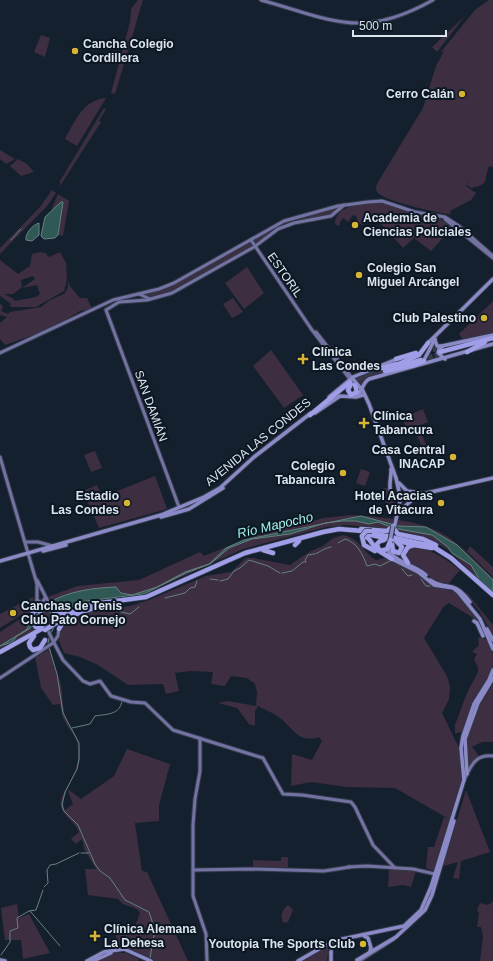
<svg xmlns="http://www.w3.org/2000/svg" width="493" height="961" font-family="Arial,sans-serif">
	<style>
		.green { fill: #3d2e42; fill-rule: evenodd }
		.water { fill: #305855; stroke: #648283 }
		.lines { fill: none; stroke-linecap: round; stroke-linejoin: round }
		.stream { stroke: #648283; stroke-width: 1 }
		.motorway-tunnel { stroke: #333d4b; stroke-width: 4.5; stroke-dasharray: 4.5 2; stroke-linecap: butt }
		.secondary-casing { stroke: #313b49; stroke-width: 5 }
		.primary-casing { stroke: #313b49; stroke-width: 5.5 }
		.motorway-casing { stroke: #313b49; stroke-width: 6 }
		.secondary { stroke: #7472a2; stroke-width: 3 }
		.primary { stroke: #8b89c6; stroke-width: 3.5 }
		.motorway { stroke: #a19ee8; stroke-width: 4.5 }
		.primary-bridge-casing { stroke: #313b49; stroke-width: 5.5; stroke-linecap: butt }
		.motorway-bridge-casing { stroke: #313b49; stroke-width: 6; stroke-linecap: butt }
		.primary-bridge { stroke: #8b89c6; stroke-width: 3.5 }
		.motorway-bridge { stroke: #a19ee8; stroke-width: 4.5 }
		.poi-dot { fill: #d6b534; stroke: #0c1724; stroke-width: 1.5 }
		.labels { text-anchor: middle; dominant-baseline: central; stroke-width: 4; stroke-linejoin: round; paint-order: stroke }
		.poi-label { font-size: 12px; font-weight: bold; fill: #dce4ed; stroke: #0c1724; text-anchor: start }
		.street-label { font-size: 12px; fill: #dce4ed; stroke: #0c1724 }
		.water-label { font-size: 13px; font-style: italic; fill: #a5f2ec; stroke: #0c1724 }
	</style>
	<rect width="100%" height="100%" fill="#15202e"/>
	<g class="green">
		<polygon points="138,0 143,0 115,94 111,93 130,22 131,9"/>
		<path d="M 489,0 L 493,0 L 493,167 L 489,166 C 483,183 489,184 471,188 L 467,185 L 471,177 L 466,186 L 476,193 L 471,200 L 450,211 L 451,214 C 440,214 385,201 378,193 C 375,190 376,186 378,182 L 423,108 L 436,66 L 444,51 L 440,53 L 475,10 Z"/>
		<polygon points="465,16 437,52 432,47"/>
		<polygon points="41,35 50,38 45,57 34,52"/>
		<path d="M 106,98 L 77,146 L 65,139 C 75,121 83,100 106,98 Z"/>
		<polygon points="104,108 106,109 99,121 101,122 60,186 60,181"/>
		<polygon points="0,150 15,159 6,164 0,159"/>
		<polygon points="18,159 27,164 34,172 21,176 10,166"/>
		<polygon points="52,190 56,193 47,206 0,254 0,248 40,207"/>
		<polygon points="58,194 69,201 63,236 58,235 63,202 51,211"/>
		<path d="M 377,201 L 440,219 L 453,227 L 431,251 L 414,238 L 403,248 L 375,217 L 370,220 L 368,219 L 363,225 L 357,223 L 357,217 L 353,215 L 348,222 L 344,218 L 341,220 L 339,226 L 335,224 C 336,204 363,204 377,201 Z"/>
		<path d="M 340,206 C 321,224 305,217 284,227 C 274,232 264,240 254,247 C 232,260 165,303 141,298 L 141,295 L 159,290 L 249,243 L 283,222 Z"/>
		<path d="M 40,252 L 45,253 L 49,257 L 60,252 L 66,263 L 67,279 L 64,291 L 36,307 L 11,307 L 10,303 L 0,296 L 0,260 L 18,274 L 30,266 L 32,254 ZM 33,276 L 35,279 L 22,288 L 37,285 L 40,294 L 36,297 L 15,301 L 12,298 L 4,294 L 13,294 L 22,287 L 21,280 Z"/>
		<polygon points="247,267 264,293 244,309 225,283"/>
		<polygon points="68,281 70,286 80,298 87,298 92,309 80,311 51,329 5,345 0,339 0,323 7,317 0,315 0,304 3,306 1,311 8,314 10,312 41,307 50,300 64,294 68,288"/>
		<polygon points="233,298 243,312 232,318 223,304"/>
		<polygon points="493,301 493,335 464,341 459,334"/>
		<polygon points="271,350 303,395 284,408 253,366"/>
		<polygon points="381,366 383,373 395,371 367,379 361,387 353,378"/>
		<polygon points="423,409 428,422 418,426 428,449 424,451 413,428 407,430 402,418"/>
		<polygon points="95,451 102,468 91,472 84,455"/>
		<polygon points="361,469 370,472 365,486 356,483"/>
		<polygon points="155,476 167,509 99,528 83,491 97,485 102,497"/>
		<polygon points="384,488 388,488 392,496 395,500 393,514 383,499 387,494 380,492"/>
		<path d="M 352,515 C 379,517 421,520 445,535 C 463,546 478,564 493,578 L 493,592 L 447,549 L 433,541 L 422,536 L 380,528 L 347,525 L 326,527 L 243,549 L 146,593 L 77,603 C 65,608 49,631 50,644 C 50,658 58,672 61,685 C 63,696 62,708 66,718 C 73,736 81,734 80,757 C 80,774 57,797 65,810 L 73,804 L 68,791 L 69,790 L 81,799 L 114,776 L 127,749 L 170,764 L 159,805 L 159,821 L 135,823 L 142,871 L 147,872 L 188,961 L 154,961 L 127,948 L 116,949 L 116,925 L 135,926 L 140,913 L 137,909 L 123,904 L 118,899 L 88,895 L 85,869 L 96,869 L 84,849 L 82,839 L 76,844 L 71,839 L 79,832 C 75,822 64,817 61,807 C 58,796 70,786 73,776 C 77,768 79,758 78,749 C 78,736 70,732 65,722 C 62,716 61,710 60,704 L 53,705 L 41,688 L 35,657 L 48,650 L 47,639 L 58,617 L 55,611 L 49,614 L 53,613 L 56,619 L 47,624 L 44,618 L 41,620 L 41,627 L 0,651 L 0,632 L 26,615 L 30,615 L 52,601 L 49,602 L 47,597 L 78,586 L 139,580 L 200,552 L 204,556 L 251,537 L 324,518 Z"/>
		<path d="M 343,535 C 359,538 363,552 376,560 L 385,558 L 418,574 L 433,586 L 455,592 L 476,615 L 483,628 L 475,619 L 449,603 L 444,606 L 424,638 L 447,676 L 450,687 L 449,699 L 442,713 L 458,746 L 463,776 L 434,871 L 426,868 L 428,847 L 434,847 L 444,817 L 449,819 L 395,788 L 347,787 L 311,782 L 291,786 L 292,754 L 312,760 L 322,741 L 319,737 C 298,743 295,730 280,718 C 274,713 265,710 258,706 L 255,711 L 255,726 L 249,724 L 237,708 L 218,703 L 228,701 L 256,706 L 257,692 L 255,684 L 247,678 L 231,676 L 225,686 L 211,684 L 213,672 L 190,671 L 175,673 L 179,691 L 166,694 L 163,684 L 128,685 L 98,665 L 80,657 L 64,653 L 59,641 L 62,629 L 66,624 L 85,612 L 130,606 L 149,600 L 206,576 L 231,572 L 246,558 L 253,558 L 290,565 L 309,552 L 323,546 L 333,538 Z"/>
		<polygon points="470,546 493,567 493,577 467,551"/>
		<path d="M 409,547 C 430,547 444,558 460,570 L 448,584 L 436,581 L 405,559 L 405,551 Z"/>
		<polygon points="467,593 493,625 493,635 480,612 466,595"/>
		<polygon points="33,597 36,608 29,613 24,613 0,628 0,614"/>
		<polygon points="478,637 487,640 493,654 493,666 462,735 460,732 455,734 455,725 467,693 478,672 478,667 474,659 477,654 472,652 479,645"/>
		<polygon points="493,683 493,742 482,742 472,747 479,756 471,765 468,764 467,739 479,707"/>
		<polygon points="466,790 490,852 461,861 459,879 453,878 458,862 443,866"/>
		<polygon points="281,857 288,857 288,867 253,867 253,860 281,861"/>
		<polygon points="389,869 416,871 411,887 403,885 388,887"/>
		<polygon points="493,901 493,961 480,961 483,937 481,927 477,927 479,913 477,910 480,903 488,905"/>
		<polygon points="17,904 19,918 29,914 50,953 23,959 21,940 5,940 1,908"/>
		<path d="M 288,905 L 293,910 L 288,922 L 284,923 C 279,918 283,908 288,905 Z"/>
		<polygon points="329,945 327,961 304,961"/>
		<polygon points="116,953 126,953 139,959 138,961 96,961"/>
	</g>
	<g class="water">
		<polygon points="61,202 63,202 58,235 55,238 44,239 41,236 45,217"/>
		<path d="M 39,223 L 39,235 L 32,241 L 26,240 C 25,234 32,225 39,223 Z"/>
		<path d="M 361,516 L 399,526 L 426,527 L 457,545 L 493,580 L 493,591 L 479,579 L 471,565 L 452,553 L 448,547 L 432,535 L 393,528 L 378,522 L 369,524 L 356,521 L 342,521 L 325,523 L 290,534 L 252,539 L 229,548 L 210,564 L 186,573 L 144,594 L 79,602 L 72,605 L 64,612 L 57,611 L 51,614 L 47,608 L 29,629 L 17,636 L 12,642 L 0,646 L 26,630 L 33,619 L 47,605 L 48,603 C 69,591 92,588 116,587 L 121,593 L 132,595 L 157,587 L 185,572 L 209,564 L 226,548 L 244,540 Z"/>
	</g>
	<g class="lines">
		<g class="stream">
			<polyline points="11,240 21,229"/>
			<path d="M 338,543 L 345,539 C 357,542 363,555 367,566 L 375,564 L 380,566 L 390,561"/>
			<polyline points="402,569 408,576 412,575"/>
			<path d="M 282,573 L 292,571 L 303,562 L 306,562 L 305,560 L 308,555 C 321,554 320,549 331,547"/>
			<polyline points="210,579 218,580"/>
			<polyline points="421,579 426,586 430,586"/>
			<polyline points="220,581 228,579 234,571 240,568 249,560 268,566 280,573"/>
			<polyline points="165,598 185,593 190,588 195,587 197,581"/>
			<polyline points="67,610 75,605"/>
			<polyline points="102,610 113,610 130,614 139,607"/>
			<polyline points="51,633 54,627"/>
			<polyline points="48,644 49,638"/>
			<polyline points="49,647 57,674 63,713 79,743 79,759 77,769 65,792 62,805 64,811 78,825 95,864 100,871 110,878 125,900 149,912 155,930 150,958"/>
			<path d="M 72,728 L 90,724 L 95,716 C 107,714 120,715 122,701"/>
			<polyline points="81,853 89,853"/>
			<polyline points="44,887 48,883 47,870 50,865 56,864 79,853"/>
			<polyline points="30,911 60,946"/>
			<polyline points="1,955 10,942 10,931 18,928 17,918 29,911 36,910 43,890"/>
		</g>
		<g class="motorway-tunnel">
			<polyline points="420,351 441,349"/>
			<polyline points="422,359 440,354"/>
			<polyline points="351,381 382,368"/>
		</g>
		<g class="secondary-casing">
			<g id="secondary">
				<path d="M 261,0 C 333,20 362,40 433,0"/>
				<polyline points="445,219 493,258"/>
				<polyline points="251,240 312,330 350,379"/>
				<polyline points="139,294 150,299"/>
				<polyline points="316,332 352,378"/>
				<polyline points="0,353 113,300 159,289 174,283 284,221 338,206 368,202 382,201 415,212 445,217 459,226 493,256"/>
				<polyline points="0,457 37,584 37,606 52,639 63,660 83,681 90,684 100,681 111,696 131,702 145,703 173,730 263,758 283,794 302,795 351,802 355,807 373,845 395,868"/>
				<polyline points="179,507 106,310 119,302 147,300 172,293 254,247 278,229 294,223 331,216 344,205"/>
				<polyline points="25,542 38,542 53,546"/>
				<polyline points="37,580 59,623"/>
				<polyline points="37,600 42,603 45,598"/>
				<polyline points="0,678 53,643 58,636 59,628"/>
				<polyline points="200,738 200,771 195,799 193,825 193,896 206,934 207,961"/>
				<path d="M 464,780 C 471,766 475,754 493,756"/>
				<polyline points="348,867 367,866 413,869 435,874"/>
				<polyline points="193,870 251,869 324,871 350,867"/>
				<polyline points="331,953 332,942"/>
				<polyline points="359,961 394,939"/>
			</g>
		</g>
		<g class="primary-casing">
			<g id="primary">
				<polyline points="435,340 437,346 442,346 493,335"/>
				<polyline points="427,344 493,279"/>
				<polyline points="442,347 439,349 438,353 445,359"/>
				<polyline points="423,362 435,339"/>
				<polyline points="352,378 363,391 369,404 396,478 400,496"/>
				<path d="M 357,396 C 363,391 362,383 369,379 L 493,344"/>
				<polyline points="329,397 353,377 397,359"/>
				<polyline points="315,413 340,396 356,397 363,395"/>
				<path d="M 391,469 C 392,479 384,495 400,499 L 493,478"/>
				<polyline points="399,483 407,491 421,493"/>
				<polyline points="399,512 415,497"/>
				<polyline points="161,517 189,509 223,488"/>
				<polyline points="394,529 400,501"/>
				<polyline points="389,547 389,554 394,560 418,572 434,585 453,588 458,592 480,619 493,649"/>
				<polyline points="43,551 66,545"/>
				<path d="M 391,553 C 398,563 416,566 426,575"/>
				<polyline points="0,561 161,515 204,497 220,488 254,457 311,413"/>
				<path d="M 430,580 C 448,592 452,578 470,602"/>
				<polyline points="474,621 477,623 483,636"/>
				<polyline points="487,629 493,640"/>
				<polyline points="467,774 465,739 478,703 493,678"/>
				<polyline points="364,936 368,938 371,948 370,951"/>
				<polyline points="331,952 331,961"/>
				<polyline points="0,960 5,961"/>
				<polyline points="357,960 396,937 425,910 432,895 454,821"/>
				<polyline points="87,961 104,952 124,949 151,961"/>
				<polyline points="93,961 111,953"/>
				<polyline points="298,961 333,941 404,926 421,910 431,887 464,780 461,748 463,736 474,704 489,680 493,670"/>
			</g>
		</g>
		<g class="motorway-casing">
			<g id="motorway">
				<polyline points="440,352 493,338"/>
				<polyline points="467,352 485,342"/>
				<polyline points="396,359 416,353"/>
				<polyline points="396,365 419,355 428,343"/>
				<polyline points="400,366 421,360"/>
				<polyline points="382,368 397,364"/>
				<polyline points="385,371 414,365 424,361"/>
				<polyline points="351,384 348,390 351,395 357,392 355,385"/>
				<polyline points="310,415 350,382"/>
				<polyline points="361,529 387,531 393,526"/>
				<polyline points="394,529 398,534 423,539 436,545"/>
				<polyline points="367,534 416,545"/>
				<polyline points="363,535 369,539 376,549 392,559"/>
				<polyline points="362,536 364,545 375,551"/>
				<polyline points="384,540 380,541 377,544 378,548 381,551 387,549 390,542"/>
				<polyline points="392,544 393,551 399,553 402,547 397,542"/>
				<polyline points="295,545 299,541"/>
				<polyline points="263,550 273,553"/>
				<polyline points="408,563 403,555 408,547 414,545 432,548"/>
				<polyline points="53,610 58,614 66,613"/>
				<polyline points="40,612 37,610 33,612 31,621 36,627 44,628"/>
				<polyline points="63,616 93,604 146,597 245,553 323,532 339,529 363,531 432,546 451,558 493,595"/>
				<path d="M 59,629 C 65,614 92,609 106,605"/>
				<polyline points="34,636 29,643 30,647 33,650 40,648 45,640"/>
				<polyline points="0,652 45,627"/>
			</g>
		</g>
		<use href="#secondary" class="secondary"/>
		<use href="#primary" class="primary"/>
		<use href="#motorway" class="motorway"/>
		<g class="primary-bridge-casing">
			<g id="primary-bridge">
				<polyline points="400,501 400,496"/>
				<polyline points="390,541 393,526"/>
			</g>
		</g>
		<g class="motorway-bridge-casing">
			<g id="motorway-bridge">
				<polyline points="362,536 366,531 372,531"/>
				<polyline points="390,542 391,540"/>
				<polyline points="45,630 64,618"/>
			</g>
		</g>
		<use href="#primary-bridge" class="primary-bridge"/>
		<use href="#motorway-bridge" class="motorway-bridge"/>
	</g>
	<g class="poi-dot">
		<circle cx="75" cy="51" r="4"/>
		<circle cx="462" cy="94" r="4"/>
		<circle cx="355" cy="225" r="4"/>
		<circle cx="359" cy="275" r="4"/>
		<circle cx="484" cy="318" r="4"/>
		<path d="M301 353h4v4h4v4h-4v4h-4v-4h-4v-4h4z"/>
		<path d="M362 417h4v4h4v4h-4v4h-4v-4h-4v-4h4z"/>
		<circle cx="453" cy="457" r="4"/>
		<circle cx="343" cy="473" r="4"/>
		<circle cx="127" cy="503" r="4"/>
		<circle cx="441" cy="503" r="4"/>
		<circle cx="13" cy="613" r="4"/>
		<path d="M93 930h4v4h4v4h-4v4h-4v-4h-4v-4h4z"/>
		<circle cx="363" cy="944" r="4"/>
	</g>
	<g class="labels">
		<g class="poi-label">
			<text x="83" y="44">Cancha Colegio<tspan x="83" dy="14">Cordillera</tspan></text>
			<text x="454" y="94" text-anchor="end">Cerro Calán</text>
			<text x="363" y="218">Academia de<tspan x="363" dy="14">Ciencias Policiales</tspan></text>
			<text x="367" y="268">Colegio San<tspan x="367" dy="14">Miguel Arcángel</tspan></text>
			<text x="476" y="318" text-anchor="end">Club Palestino</text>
			<text x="312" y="352">Clínica<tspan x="312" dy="14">Las Condes</tspan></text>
			<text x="373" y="416">Clínica<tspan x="373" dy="14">Tabancura</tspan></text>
			<text x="445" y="450" text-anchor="end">Casa Central<tspan x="445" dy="14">INACAP</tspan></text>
			<text x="335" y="466" text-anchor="end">Colegio<tspan x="335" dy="14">Tabancura</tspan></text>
			<text x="119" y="496" text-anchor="end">Estadio<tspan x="119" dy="14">Las Condes</tspan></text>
			<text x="433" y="496" text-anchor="end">Hotel Acacias<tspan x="433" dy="14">de Vitacura</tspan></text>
			<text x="21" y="606">Canchas de Tenis<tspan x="21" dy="14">Club Pato Cornejo</tspan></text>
			<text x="104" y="929">Clínica Alemana<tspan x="104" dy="14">La Dehesa</tspan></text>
			<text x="355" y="944" text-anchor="end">Youtopia The Sports Club</text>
		</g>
		<g class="street-label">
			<text transform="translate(285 275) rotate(55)">ESTORIL</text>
			<text transform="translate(151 406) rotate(70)">SAN DAMIÁN</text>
			<text transform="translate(258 442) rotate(-39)">AVENIDA LAS CONDES</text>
		</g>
		<g class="water-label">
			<text transform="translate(275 525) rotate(-13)">Río Mapocho</text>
		</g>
	</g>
	<path d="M353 30v6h93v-6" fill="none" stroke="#dce4ed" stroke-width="2"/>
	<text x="359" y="30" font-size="12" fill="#dce4ed" stroke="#0c1724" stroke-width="3" paint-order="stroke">500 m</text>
</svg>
